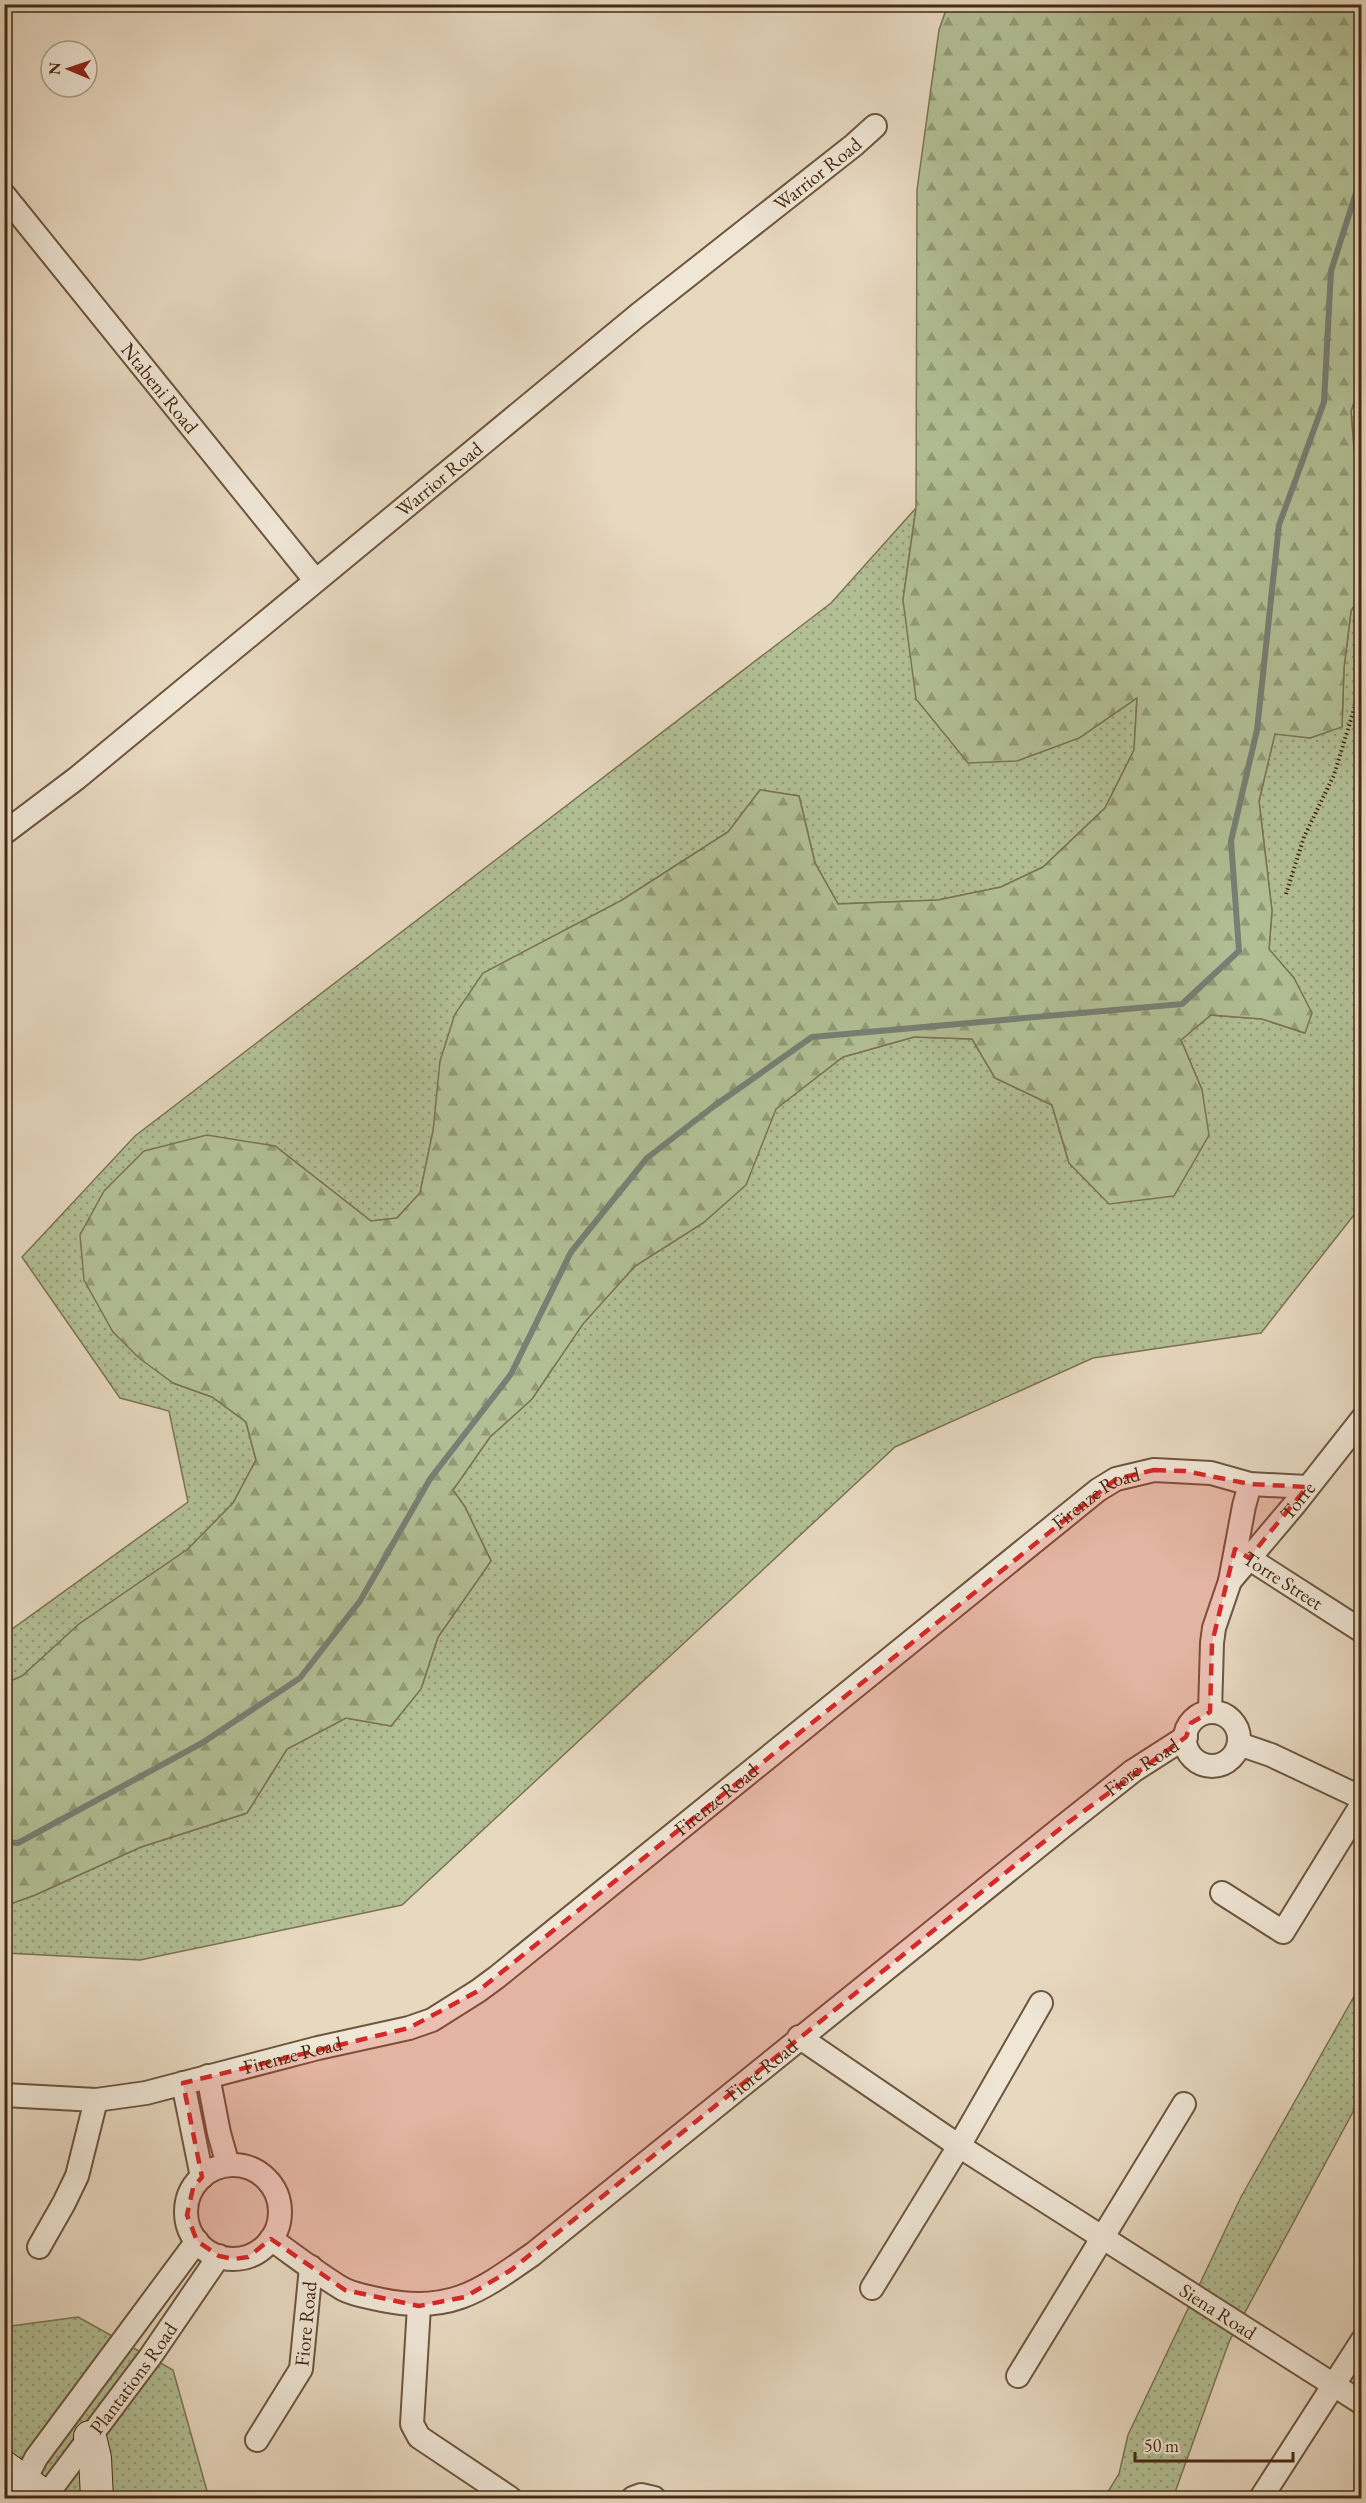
<svg xmlns="http://www.w3.org/2000/svg" width="1366" height="2503" font-family="'EB Garamond',serif">
	<style>
		.grass { fill: url(#grass-dots); stroke: #7c7453; stroke-width: 1.5 }
		.forest { fill: url(#forest-firs); stroke: #7c7453; stroke-width: 1.5 }
		.lines { fill: none; stroke-linecap: round; stroke-linejoin: round }
		.stream { stroke: #778075; stroke-width: 6 }
		.street-casing { stroke: #6e563d; stroke-width: 26 }
		.secondary-casing { stroke: #462a11; stroke-width: 34 }
		.path { stroke: #462a11; stroke-width: 4; stroke-dasharray: 1.5 3; stroke-linecap: butt }
		.street { stroke: #efe6d6; stroke-width: 22 }
		.secondary { stroke: #efe6d6; stroke-width: 32 }
		.marked { fill: #d62828; fill-opacity: 0.2; stroke: #d62828; stroke-width: 4.5; stroke-dasharray: 12 8; stroke-linejoin: round }
		.labels { text-anchor: middle; dominant-baseline: central; stroke-width: 6; stroke-linejoin: round; paint-order: stroke }
		.street-label { font-size: 20px; fill: #462a11; stroke: #efe6d6 }
	</style>
	<defs>
		<pattern id="grass-dots" width="8" height="8" patternUnits="userSpaceOnUse" patternTransform="scale(1.5)"><rect width="8" height="8" fill="#b2bf95"/><path d="M2 2h.1M6 6h.1" fill="none" stroke="#939b78" stroke-width="1.8" stroke-linecap="round"/></pattern>
		<pattern id="forest-firs" width="22" height="20" patternUnits="userSpaceOnUse" patternTransform="scale(1.5)"><rect width="22" height="20" fill="#b2bf95"/><path d="M5 1l3.5 6h-7zM16 11l3.5 6h-7z" fill="#939b78"/></pattern>
	</defs>
	<rect width="100%" height="100%" fill="#e7d8c0"/>
	<filter id="stains"><feTurbulence type="fractalNoise" baseFrequency=".00333" numOctaves="4"/><feColorMatrix values="0 0 0 0 .2 0 0 0 0 .09 0 0 0 0 .02 0 0 0 .5 -.17"/></filter>
	<radialGradient id="worn" r=".72"><stop offset=".6" stop-color="#630" stop-opacity="0"/><stop offset="1" stop-color="#630" stop-opacity=".3"/></radialGradient>
	<g class="grass">
		<polygon points="1361,381 1361,518 1359,513 1351,411"/>
		<polygon points="916,508 903,600 1079,738 1137,698 1134,750 1105,808 1043,867 1001,887 938,900 838,904 815,863 799,796 760,790 728,832 622,900 433,1131 420,1193 397,1218 371,1221 275,1146 173,1383 212,1397 246,1422 256,1460 233,1503 188,1549 79,1624 22,1677 5,1683 4,1635 188,1502 169,1411 120,1398 22,1257 135,1136 831,603"/>
		<polygon points="1361,594 1361,1206 1261,1333 1093,1358 895,1447 402,1905 140,1960 5,1953 4,1906 35,1895 141,1847 247,1813 287,1749 346,1718 391,1726 421,1689 438,1637 491,1561 465,1507 453,1490 490,1437 532,1399 583,1323 635,1266 703,1223 745,1185 775,1109 843,1057 914,1037 972,1039 995,1078 1052,1105 1069,1163 1202,1090 1181,1040 1210,1015 1262,1019 1304,1033 1294,978 1269,950 1272,911 1259,801 1275,733 1310,738 1342,726 1344,668 1351,611"/>
		<polygon points="1361,1984 1361,2097 1229,2342 1173,2498 1104,2498 1119,2474 1128,2435 1241,2197"/>
		<polygon points="78,2317 173,2370 209,2498 47,2498 5,2467 4,2327"/>
	</g>
	<polygon class="forest" points="948,4 1361,5 1362,381 1351,411 1359,513 1361,518 1361,594 1351,611 1344,668 1342,727 1310,738 1275,734 1259,801 1272,911 1269,949 1294,978 1312,1013 1305,1033 1262,1019 1211,1015 1181,1040 1202,1090 1209,1135 1174,1196 1109,1204 1069,1163 1052,1105 995,1078 972,1039 914,1037 843,1057 776,1109 746,1185 703,1223 635,1266 583,1324 532,1399 490,1437 453,1490 465,1507 491,1561 438,1637 421,1689 391,1726 346,1718 287,1749 247,1813 141,1847 35,1895 5,1906 5,1683 22,1676 79,1624 188,1549 233,1503 256,1460 246,1422 212,1397 173,1383 139,1358 113,1332 84,1280 80,1235 104,1191 144,1151 207,1135 275,1146 371,1221 397,1218 420,1193 433,1131 440,1061 455,1014 483,973 622,900 728,832 760,790 799,796 815,863 838,904 938,900 1001,887 1043,867 1105,808 1134,750 1137,698 1079,738 1017,761 968,763 916,699 903,600 916,508 917,190 939,30"/>
	<g class="lines">
		<polyline class="stream" points="4,1842 18,1843 202,1743 300,1678 360,1601 430,1479 511,1374 571,1252 647,1158 714,1106 812,1037 1182,1004 1239,951 1231,841 1257,730 1279,525 1324,402 1331,271 1356,193 1362,190"/>
		<g class="street-casing">
			<g id="street">
				<path id="s1" d="M 4,195 L 315,580"/>
				<path id="s2" d="M 4,833 L 77,778 L 638,315 L 854,145 L 875,126"/>
				<path id="s3" d="M 1236,1550 L 1362,1631"/>
				<path id="s4" d="M 1230,1581 L 1295,1504 L 1362,1419"/>
				<polyline points="1210,1712 1212,1643 1214,1628 1230,1581 1244,1506 1250,1484"/>
				<circle cx="1212" cy="1739" r="27"/>
				<polyline points="1239,1744 1271,1755 1362,1798"/>
				<polyline points="1222,1893 1283,1932 1362,1804"/>
				<path id="s5" d="M 799,2037 L 959,2146 L 1362,2403"/>
				<polyline points="208,2076 219,2133 228,2165"/>
				<polyline points="183,2083 202,2177"/>
				<path id="s6" d="M 4,2095 L 96,2100 L 146,2093 L 318,2048 L 409,2028 L 432,2020 L 478,1991 L 497,1977 L 1098,1490 L 1116,1479 L 1154,1470 L 1211,1473 L 1250,1484 L 1307,1487"/>
				<circle cx="233" cy="2212" r="47"/>
				<path id="s7" d="M 271,2239 C 295,2256 318,2274 343,2289 C 354,2295 370,2297 382,2300 C 450,2314 480,2291 533,2254 L 1066,1824 L 1133,1771 L 1186,1737"/>
				<polyline points="39,2247 64,2203 77,2176 96,2100"/>
				<polyline points="872,2288 959,2146 1041,2003"/>
				<polyline points="419,2306 412,2424 419,2437 510,2498"/>
				<polyline points="1018,2376 1184,2104"/>
				<path id="s8" d="M 257,2440 L 301,2369 L 311,2267"/>
				<polyline points="24,2482 36,2458 197,2241"/>
				<path id="s9" d="M 45,2497 L 150,2357 L 219,2256"/>
				<polyline points="633,2498 641,2495 654,2498"/>
				<polyline points="1261,2498 1362,2341"/>
			</g>
		</g>
		<g class="secondary-casing">
			<g id="secondary">
				<polyline points="90,2437 95,2458 97,2498"/>
				<polyline points="4,2467 47,2498"/>
			</g>
		</g>
		<polyline class="path" points="1286,894 1304,837 1334,775 1362,683"/>
		<use href="#street" class="street"/>
		<use href="#secondary" class="secondary"/>
	</g>
	<path class="marked" d="M 1154,1470 L 1185,1471 L 1250,1484 L 1307,1487 L 1249,1558 L 1235,1549 L 1212,1643 L 1210,1712 L 1191,1723 L 1186,1737 L 1066,1824 L 511,2270 L 465,2297 L 419,2306 L 345,2290 L 271,2239 L 248,2257 L 234,2259 L 219,2256 L 197,2241 L 187,2215 L 193,2188 L 202,2177 L 183,2083 L 409,2028 L 478,1991 L 1116,1479 Z"/>
	<g class="labels">
		<g class="street-label">
			<text stroke="none"><textPath href="#s2" startOffset="1047">Warrior Road</textPath></text>
			<text stroke="none"><textPath href="#s1" startOffset="248">Ntabeni Road</textPath></text>
			<text stroke="none"><textPath href="#s2" startOffset="561">Warrior Road</textPath></text>
			<text stroke="none"><textPath href="#s4" startOffset="105">Torre</textPath></text>
			<text stroke="none"><textPath href="#s6" startOffset="1284">Firenze Road</textPath></text>
			<text stroke="none"><textPath href="#s3" startOffset="56">Torre Street</textPath></text>
			<text stroke="none"><textPath href="#s7" startOffset="1072">Fiore Road</textPath></text>
			<text stroke="none"><textPath href="#s6" startOffset="798">Firenze Road</textPath></text>
			<text stroke="none"><textPath href="#s6" startOffset="294">Firenze Road</textPath></text>
			<text stroke="none"><textPath href="#s7" startOffset="586">Fiore Road</textPath></text>
			<text stroke="none"><textPath href="#s5" startOffset="501">Siena Road</textPath></text>
			<text stroke="none"><textPath href="#s8" startOffset="129">Fiore Road</textPath></text>
			<text stroke="none"><textPath href="#s9" startOffset="148">Plantations Road</textPath></text>
		</g>
	</g>
	<rect width="1366" height="2503" fill="none" stroke="#e7d8c0" stroke-width="24"/>
	<rect x="6" y="6" width="1354" height="2491" fill="none" stroke="#462a11" stroke-width="3"/>
	<rect x="12" y="12" width="1342" height="2479" fill="none" stroke="#462a11" stroke-width="1.5"/>
	<g transform="translate(69 69) rotate(272)"><circle r="28" fill="#efe6d6" stroke="#ab9b87" stroke-width="1.5"/>
	<path d="M0-4.5L10 22L0 15L-10 22Z" fill="#8f2418"/>
	<text y="-9" font-size="16" font-weight="bold" text-anchor="middle" fill="#462a11">N</text>
	</g>
	<path d="M1135 2452v9h158v-9" fill="none" stroke="#462a11" stroke-width="3"/>
	<text x="1144" y="2452" font-size="18" fill="#462a11" stroke="#efe6d6" stroke-width="4.5" paint-order="stroke">50 m</text>
	<rect width="100%" height="100%" filter="url(#stains)"/>
	<rect width="100%" height="100%" fill="url(#worn)"/>
</svg>
